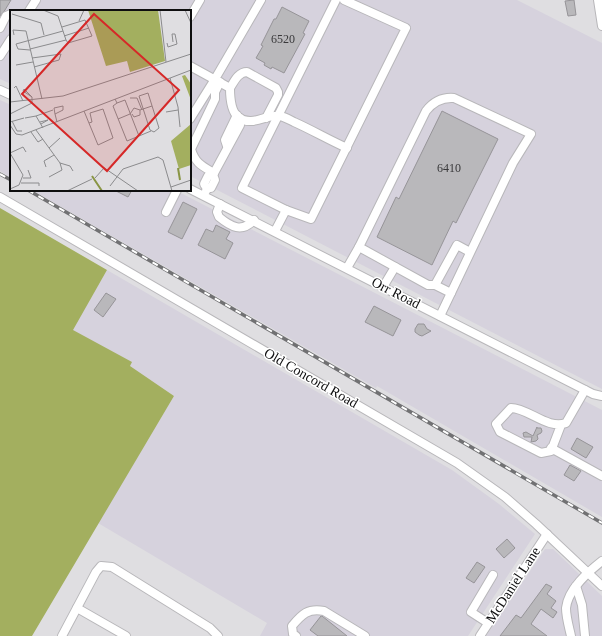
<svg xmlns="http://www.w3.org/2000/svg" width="602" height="636" font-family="'Times New Roman',serif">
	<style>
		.built { fill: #d6d2dd }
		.forest { fill: #a3af5f }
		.building { fill: #b9b8bb; stroke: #969498 }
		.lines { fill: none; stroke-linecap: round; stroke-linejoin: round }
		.minor-casing { stroke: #b8b7ba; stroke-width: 10 }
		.minor { stroke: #fff; stroke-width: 8 }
		.rail-casing { stroke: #717173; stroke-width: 3.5 }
		.rail { stroke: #fff; stroke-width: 2; stroke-dasharray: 6; stroke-linecap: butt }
		.labels { text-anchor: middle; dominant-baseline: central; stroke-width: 3; stroke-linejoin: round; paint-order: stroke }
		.number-label { font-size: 12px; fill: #39383a }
		.street-label { font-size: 14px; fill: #0e0e0f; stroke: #fff }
		.inset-river { fill: none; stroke: #899544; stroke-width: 2 }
		.inset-road { fill: none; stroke: #8b8b8d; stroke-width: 1 }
		.view { fill: #d62828; fill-opacity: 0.15; stroke: #d62828; stroke-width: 2 }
		.inset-edge { fill: none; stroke: #0e0e0f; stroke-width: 2 }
	</style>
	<rect width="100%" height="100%" fill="#dfdee1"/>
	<g class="built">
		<polygon points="0,0 517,0 602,43 602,389 190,176 190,11 11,11 11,84 0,79"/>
		<polygon points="0,100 11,105 11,178 0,171"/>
		<polygon points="32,190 175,190 602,410 602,517 377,386 376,388"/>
		<polygon points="107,270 452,470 499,504 535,534 468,636 260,636 267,623 98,523 174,396 129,366 131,363 72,330"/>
		<polygon points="545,549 553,549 602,596 602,636 486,636"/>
	</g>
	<polygon class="forest" points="0,208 107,270 73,330 132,362 130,366 174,396 32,636 0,636"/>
	<g class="building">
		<polygon points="0,0 11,0 5,10 0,16"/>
		<polygon points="574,0 576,15 568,16 565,1"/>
		<polygon points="282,7 309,21 303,33 305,34 284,73 272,67 271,69 264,65 265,63 256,58 263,46 261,45 274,19 276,19"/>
		<polygon points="442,111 498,139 456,223 453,221 432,265 377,237 396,197 399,199"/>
		<polygon points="114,190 132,190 128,197"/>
		<polygon points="183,202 197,209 182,239 168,232"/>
		<polygon points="216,225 230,232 226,239 233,243 225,259 198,245 206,229 213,232"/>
		<polygon points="106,293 116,299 103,317 94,310"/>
		<polygon points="374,306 401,320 393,336 365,322"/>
		<polygon points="418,324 424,324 427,329 431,331 422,336 419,335 415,332 415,329"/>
		<polygon points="537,427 537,428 541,428 542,431 541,433 537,435 538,439 536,441 531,442 532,437 524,437 523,433 526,432 533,436"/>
		<polygon points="577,438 593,447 586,458 571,449"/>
		<polygon points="570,465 581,471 574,481 564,475"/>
		<polygon points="507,539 515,548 504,558 496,549"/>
		<polygon points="477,562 485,567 474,583 466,578"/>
		<polygon points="546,584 552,587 547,594 556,601 551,608 557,612 553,618 541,609 531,624 547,636 500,636 516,615 521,618"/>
		<polygon points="321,616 322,616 347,636 318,636 310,630"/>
	</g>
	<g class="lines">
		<g class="minor-casing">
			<g id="minor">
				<polyline points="336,0 242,188 286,210 311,219 406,28 344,0"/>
				<polyline points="598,0 602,26"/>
				<polyline points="29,11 36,0"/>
				<polyline points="190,17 200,0"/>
				<polyline points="0,28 6,16 11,14"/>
				<polyline points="0,56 11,39"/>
				<path d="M 190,66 L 230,88 C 230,97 231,111 238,117 C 252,128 268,113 280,116 C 285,117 290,120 294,122 C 312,130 329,140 347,148"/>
				<path d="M 230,88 C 234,82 238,72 247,72 L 276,88 L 278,92 L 278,95 L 266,118"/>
				<polyline points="0,90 11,95"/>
				<polyline points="190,119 215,79 261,0"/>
				<polyline points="227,146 225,140 237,115"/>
				<path d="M 214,173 C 202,166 195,163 191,149 L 215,99 L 215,92 L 220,82"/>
				<polyline points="207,188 204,184 208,176 213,175 214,173 240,125 240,118"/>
				<polyline points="190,189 593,394 602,396"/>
				<polyline points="206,191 207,188 211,188 215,180 213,175"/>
				<polyline points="0,197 457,463 505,497 536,524 602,586"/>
				<path d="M 220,204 L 217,212 L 219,217 C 231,227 242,233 254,220"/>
				<polyline points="166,212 177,190"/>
				<polyline points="275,231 286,210"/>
				<polyline points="347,268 359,247"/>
				<polyline points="435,285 451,293"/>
				<polyline points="383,287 395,267"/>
				<path d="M 440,316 L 513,163 L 531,134 L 454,98 C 442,97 433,102 426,111 L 359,247 L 428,285 L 435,285 L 457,245 L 470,252"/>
				<path d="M 561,425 L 551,451 L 541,453 L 500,432 L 496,424 L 511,408 C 528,408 548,430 566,423 L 585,390"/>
				<polyline points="551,448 602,476"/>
				<polyline points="576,586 582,605 585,636"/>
				<polyline points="77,608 126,636"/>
				<polyline points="488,623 471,612 493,575"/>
				<polyline points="62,636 96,572 101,566 112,567 210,628 218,636"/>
				<path d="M 296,636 L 293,634 L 292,626 C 302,614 308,608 324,611 L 365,636"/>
				<polyline points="480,636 547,534"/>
				<path d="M 571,636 C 569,627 566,617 566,608 C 568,589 588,572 602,561"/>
			</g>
		</g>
		<use href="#minor" class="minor"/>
		<g class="rail-casing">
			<g id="rail">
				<polyline points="0,174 11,180"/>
				<polyline points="28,190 602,523"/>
			</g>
		</g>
		<use href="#rail" class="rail"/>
	</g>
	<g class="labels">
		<g class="number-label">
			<text x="283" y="39">6520</text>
			<text x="449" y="168">6410</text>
		</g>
		<g class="street-label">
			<text transform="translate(396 293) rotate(27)">Orr Road</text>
			<text transform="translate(311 378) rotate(30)">Old Concord Road</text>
			<text transform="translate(513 585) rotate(-57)">McDaniel Lane</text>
		</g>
	</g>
	<g transform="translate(10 10)">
		<rect width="181" height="181" fill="#dfdee1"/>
		<path d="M 78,0 L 148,0 L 155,51 L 120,62 L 117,51 L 96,56 ZM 175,65 L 181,74 L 181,90 L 172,66 ZM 181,114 L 181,155 L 169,159 L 161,131 Z" fill="#a3af5f"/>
		<path class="inset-river" d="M 168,158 L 170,170M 82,166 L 92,181"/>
		<path class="inset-road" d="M 33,0 L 48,6 L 56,30 L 58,33 L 82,26 L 75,10 L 52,17M 150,0 L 156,52M 175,0 L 181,13M 2,4 L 31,13 L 34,25M 69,11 L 74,0M 4,25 L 3,20 L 16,21 L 32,89M 54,26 L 79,18M 157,33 L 158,37 L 167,34 L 165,24 L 162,24 L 163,32M 20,39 L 56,30M 20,40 L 8,39 L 6,34 L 53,21M 22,48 L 51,44 L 49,50 L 24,57M 6,55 L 23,52M 160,68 L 168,97 L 170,117M 4,78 L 6,76 L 13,91M 138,83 L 149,118 L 144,122 L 140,120 L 129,86 ZM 120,88 L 127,88 L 132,100M 105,89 L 107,93 L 115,90 L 129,126 L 117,131 L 103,96 L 107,93M 0,92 L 53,86 L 181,44M 74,101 L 88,135 L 103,128 L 93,99 L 80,103 L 82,112 L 79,113M 156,102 L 168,100M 0,104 L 22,93 L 22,87 L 13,81 L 14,79 L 22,87M 45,104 L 44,98 L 53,96 L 53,100 L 45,104 L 47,112M 122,104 L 124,107 L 130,105 L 130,100M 26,106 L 43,100M 15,108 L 26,106 L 33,118M 108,109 L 120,104 L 124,98 L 130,100 L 142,96M 2,111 L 7,121 L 12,121M 0,112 L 14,108M 30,112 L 38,110 L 31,114M 0,115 L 6,124 L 12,125 L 181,60M 26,120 L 50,153 L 52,160 L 39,167M 21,122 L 28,132 L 33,129M 129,126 L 141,121M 39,138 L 50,128M 0,143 L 13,165 L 9,175 L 0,179M 0,143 L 13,137 L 16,142M 50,153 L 60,156 L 63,161M 90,155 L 128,181M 36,157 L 34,151 L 44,145M 13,168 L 21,168 L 18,160M 85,168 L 94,158M 11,173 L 29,173 L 29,176M 100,176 L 113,159 L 148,147 L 153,150 L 162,181M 161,177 L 181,170M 57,181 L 82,169"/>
		<path class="view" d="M 84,4 L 169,80 L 97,161 L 12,84 Z"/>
		<rect width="181" height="181" class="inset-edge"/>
	</g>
</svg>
